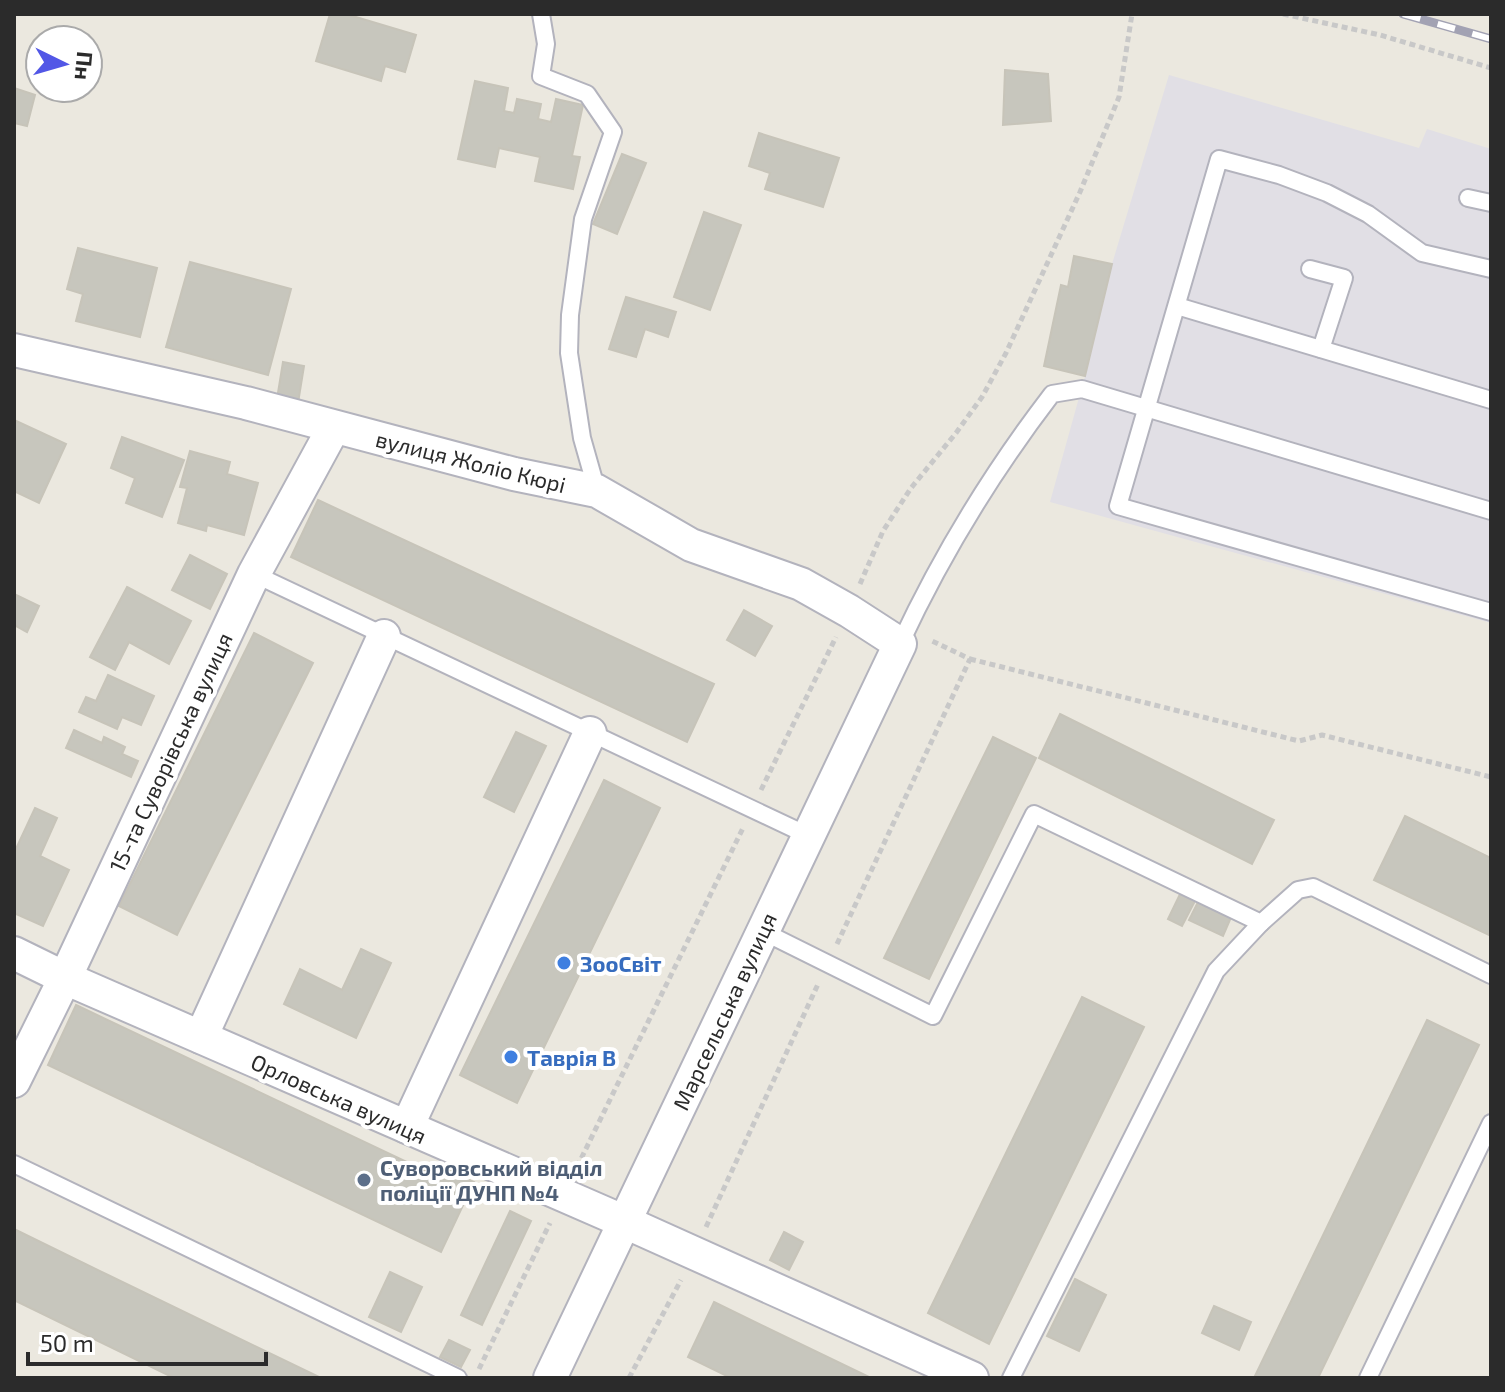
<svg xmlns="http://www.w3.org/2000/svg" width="1505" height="1392" font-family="'Exo 2',sans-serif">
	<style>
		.industrial { fill: #e1dfe5 }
		.building { fill: #c7c6bd; stroke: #c7c4b9; stroke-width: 2 }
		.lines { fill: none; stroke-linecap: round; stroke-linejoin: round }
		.lane-casing { stroke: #b3b3bd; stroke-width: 20 }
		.street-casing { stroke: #b3b3bd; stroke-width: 36 }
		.path { stroke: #c8c8c8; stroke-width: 5; stroke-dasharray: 6 4; stroke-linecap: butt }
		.lane { stroke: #fff; stroke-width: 16 }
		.street { stroke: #fff; stroke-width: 32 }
		.rail-casing { stroke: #a2a2b3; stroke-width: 9 }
		.rail { stroke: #fff; stroke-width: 6; stroke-dasharray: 18; stroke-linecap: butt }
		.shop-dot { fill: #3f7fe0; stroke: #fff; stroke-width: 3 }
		.service-dot { fill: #5c6f8a; stroke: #fff; stroke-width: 3 }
		.labels { text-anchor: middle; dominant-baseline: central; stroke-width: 8; stroke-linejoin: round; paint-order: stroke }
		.street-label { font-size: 22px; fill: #2b2b2b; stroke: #fff }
		.shop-label { font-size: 22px; font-weight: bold; fill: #366cbe; stroke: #fff; text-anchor: start }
		.service-label { font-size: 22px; font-weight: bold; fill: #4e5e75; stroke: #fff; text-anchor: start }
	</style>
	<rect width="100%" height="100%" fill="#ebe8df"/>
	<polygon class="industrial" points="1169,75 1419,148 1427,129 1491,149 1491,623 1050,502 1085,376 1112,264"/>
	<g class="building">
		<polygon points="330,14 346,14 416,35 405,72 385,66 381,81 316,61"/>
		<polygon points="1005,70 1048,74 1051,121 1003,125"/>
		<polygon points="475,81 508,88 504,111 514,113 517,99 541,104 538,119 551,122 556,99 583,105 572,156 580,157 573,189 535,181 540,157 499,148 495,167 458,159"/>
		<polygon points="14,88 35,95 27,126 14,123"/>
		<polygon points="759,133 839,158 823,207 765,189 770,173 749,166"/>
		<polygon points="622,154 646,163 617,234 593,224"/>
		<polygon points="704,212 741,225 710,310 674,297"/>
		<polygon points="78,248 157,268 140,337 76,321 83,294 67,289"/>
		<polygon points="1074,256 1112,264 1085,376 1044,366 1061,285 1068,287"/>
		<polygon points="190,262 291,289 268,375 166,347"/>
		<polygon points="626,297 676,312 668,337 645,329 636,357 609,349"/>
		<polygon points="283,362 304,366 298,403 277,399"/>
		<polygon points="14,420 66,444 39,503 14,491"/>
		<polygon points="122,437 184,460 162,517 126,503 135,478 111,468"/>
		<polygon points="190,451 230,462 227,474 258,483 244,535 207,525 206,531 178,523 187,488 180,487"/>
		<polygon points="318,500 714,684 687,742 291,557"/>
		<polygon points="190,555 227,574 210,609 172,590"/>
		<polygon points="127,587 191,621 169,664 129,642 115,670 90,657"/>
		<polygon points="14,594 39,606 27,632 14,625"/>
		<polygon points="744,610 772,626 755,656 727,640"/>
		<polygon points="254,633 313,663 177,935 119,906"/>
		<polygon points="108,675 154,696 141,725 122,717 117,729 79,712 86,697 96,701"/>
		<polygon points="1060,714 1274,820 1252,864 1039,758"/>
		<polygon points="74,730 102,743 104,737 125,747 122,754 138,761 131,777 66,748"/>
		<polygon points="516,732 546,746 514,812 484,797"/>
		<polygon points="993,737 1036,758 929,979 884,958"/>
		<polygon points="604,780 660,808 517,1103 460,1075"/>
		<polygon points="35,808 57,818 40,856 69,870 43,926 14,913 14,853"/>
		<polygon points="1405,816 1491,858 1491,936 1374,880"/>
		<polygon points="1181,892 1196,899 1182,926 1168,919"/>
		<polygon points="1199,900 1232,915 1223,936 1189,920"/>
		<polygon points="361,949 391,963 356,1038 284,1004 300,969 342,990"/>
		<polygon points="1082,997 1144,1027 989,1344 928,1313"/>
		<polygon points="76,1005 432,1174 436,1165 474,1182 441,1252 48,1065"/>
		<polygon points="1427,1020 1479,1045 1318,1378 1254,1378"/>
		<polygon points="510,1211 531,1221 482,1325 461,1315"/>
		<polygon points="14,1229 108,1275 321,1378 174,1378 14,1300"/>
		<polygon points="784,1232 803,1242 789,1270 770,1260"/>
		<polygon points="390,1272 422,1287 401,1332 369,1317"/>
		<polygon points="1075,1279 1106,1295 1079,1351 1047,1336"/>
		<polygon points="714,1302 788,1338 871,1378 731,1378 688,1357"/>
		<polygon points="1214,1306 1251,1322 1239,1350 1202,1333"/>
		<polygon points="449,1340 470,1350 461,1367 440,1357"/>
	</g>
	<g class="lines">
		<g class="lane-casing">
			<g id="lane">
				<polyline points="541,14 546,44 541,76 587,94 613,132 583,219 570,315 569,353 582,438 597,491"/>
				<polyline points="1468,198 1491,203"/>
				<polyline points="1310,269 1344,278 1321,349"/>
				<polyline points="1491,269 1422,253 1368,214 1327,193 1279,175 1219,159 1118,506 1491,612"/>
				<polyline points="1177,306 1491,400"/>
				<polyline points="254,574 807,835"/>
				<path d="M 900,644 C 941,556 993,471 1052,394 L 1082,389 L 1491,511"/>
				<polyline points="762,931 933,1016 1034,814 1261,923 1298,890 1313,887 1491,975"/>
				<polyline points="14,1164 458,1378"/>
				<polyline points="1011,1378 1216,971 1261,923"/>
				<polyline points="1368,1378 1491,1123"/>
			</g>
		</g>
		<g class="street-casing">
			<g id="street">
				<polyline points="14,350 246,403 514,474 597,491 691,545 801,584 849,611 900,644 550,1378"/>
				<polyline points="14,953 65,978 625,1222 972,1378"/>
				<polyline points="201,1037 384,636"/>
				<polyline points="14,1081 65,978 254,574 334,427"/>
				<polyline points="407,1127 590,733"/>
			</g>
		</g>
		<g class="path">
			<polyline points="1283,14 1380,35 1491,68"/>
			<polyline points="860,584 883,531 911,488 956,433 982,397 1006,353 1080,192 1119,97 1132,14"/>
			<polyline points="970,659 1299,741 1322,735 1491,777"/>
			<polyline points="761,790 836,637"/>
			<polyline points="837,944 970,659 930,640"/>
			<polyline points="577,1167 743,828"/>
			<polyline points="706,1227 819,982"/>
			<polyline points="479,1369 550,1223"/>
			<polyline points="629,1378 681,1280"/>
		</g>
		<use href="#lane" class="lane"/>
		<use href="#street" class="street"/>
		<g class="rail-casing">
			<polyline id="rail" points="1403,14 1491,39"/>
		</g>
		<use href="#rail" class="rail"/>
	</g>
	<g class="shop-dot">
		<circle cx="564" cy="963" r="8"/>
		<circle cx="511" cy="1057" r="8"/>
	</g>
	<circle class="service-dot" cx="364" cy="1180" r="8"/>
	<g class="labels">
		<g class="street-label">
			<text transform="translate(471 461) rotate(14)">вулиця Жоліо Кюрі</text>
			<text transform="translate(170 752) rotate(-65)">15-та Суворівська вулиця</text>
			<text transform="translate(724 1011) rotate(-65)">Марсельська вулиця</text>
			<text transform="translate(339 1098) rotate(24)">Орловська вулиця</text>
		</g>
		<g class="shop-label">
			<text x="580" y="963">ЗооСвіт</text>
			<text x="527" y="1057">Таврія В</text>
		</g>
		<g class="service-label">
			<text x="380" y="1167">Суворовський відділ<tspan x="380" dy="25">поліції ДУНП №4</tspan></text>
		</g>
	</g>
	<rect width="1505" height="1392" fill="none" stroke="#2b2b2b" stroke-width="32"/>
	<g transform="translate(64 64) rotate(95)"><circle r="38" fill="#ffffff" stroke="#aaaaaa" stroke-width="2"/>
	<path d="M0-6L14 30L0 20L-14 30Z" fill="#5257e6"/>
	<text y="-12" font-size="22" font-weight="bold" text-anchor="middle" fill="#2b2b2b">Пн</text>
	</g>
	<path d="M28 1352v12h238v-12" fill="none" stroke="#2b2b2b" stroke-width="4"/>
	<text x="40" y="1352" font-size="24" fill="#2b2b2b" stroke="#ffffff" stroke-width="6" paint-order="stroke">50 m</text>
</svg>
